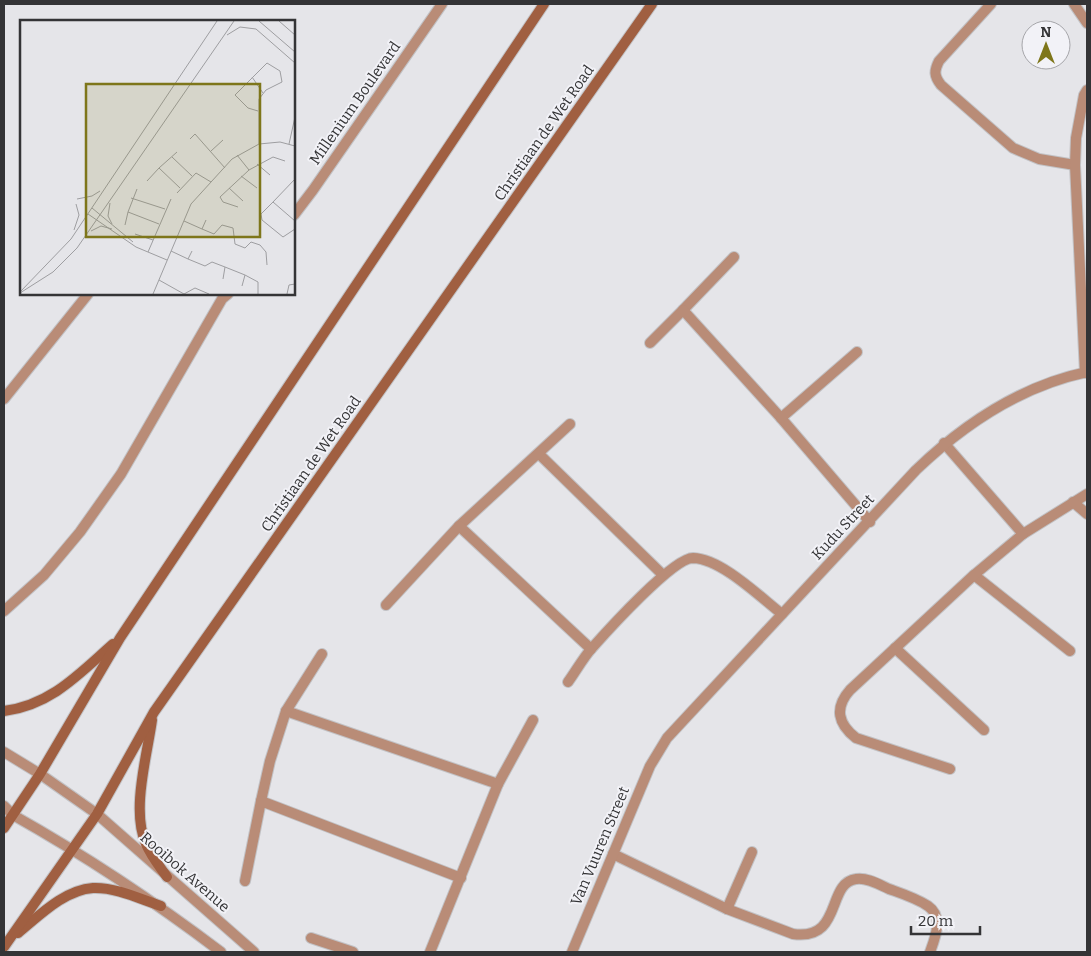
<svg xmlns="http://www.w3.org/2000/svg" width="1091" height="956" font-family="Bitter,serif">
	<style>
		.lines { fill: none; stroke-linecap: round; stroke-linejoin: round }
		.service-casing { stroke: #c2c2c5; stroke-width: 12 }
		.minor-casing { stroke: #c2c2c5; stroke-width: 12 }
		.secondary-casing { stroke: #c2c2c5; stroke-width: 12 }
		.service { stroke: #b98c77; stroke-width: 10 }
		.minor { stroke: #b98c77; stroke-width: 10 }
		.secondary { stroke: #a05f41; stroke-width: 10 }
		.labels { text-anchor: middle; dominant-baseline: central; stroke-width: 4; stroke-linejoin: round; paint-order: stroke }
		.street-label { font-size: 15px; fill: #343436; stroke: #f2f2f7 }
		.inset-road { fill: none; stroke: #9e9ea1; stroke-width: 1 }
		.view { fill: #7e761a; fill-opacity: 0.15; stroke: #7e761a; stroke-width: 2.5 }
		.inset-edge { fill: none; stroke: #343436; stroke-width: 2.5 }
	</style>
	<rect width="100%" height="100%" fill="#e5e5e9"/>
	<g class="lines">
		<g class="service-casing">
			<g id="service">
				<polyline points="294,215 313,190 442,4"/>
				<polyline points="4,399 88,294"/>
				<polyline points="4,611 44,575 80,532 121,474 222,299 228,294"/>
				<polyline points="4,752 40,774"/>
				<polyline points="4,806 13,815"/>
			</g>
		</g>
		<g class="minor-casing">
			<g id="minor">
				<path d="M 991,4 L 939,61 C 934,71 934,76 941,85 L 1013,148 L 1039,159 L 1075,165"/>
				<polyline points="1074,4 1087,23"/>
				<polyline points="683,310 734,257"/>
				<polyline points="650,343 683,310 781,418 870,522"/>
				<polyline points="1085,373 1075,165 1076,138 1084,95 1087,90"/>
				<polyline points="781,418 857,352"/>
				<polyline points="944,443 1023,534 1087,494"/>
				<polyline points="539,454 663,575"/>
				<polyline points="1073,502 1087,514"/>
				<polyline points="459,526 570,424"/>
				<polyline points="974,575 1070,651"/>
				<polyline points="386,605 459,526 591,649"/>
				<polyline points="895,648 984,730"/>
				<path d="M 568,682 C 576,671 583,658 592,648 C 608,630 673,558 693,558 C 722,559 760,597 782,614"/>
				<polyline points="286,711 498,784"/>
				<path d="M 950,769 L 856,738 C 838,724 834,708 850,690 L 974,575 L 1023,534"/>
				<polyline points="40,774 97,814 254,952"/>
				<polyline points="261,801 270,761 286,711 322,654"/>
				<path d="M 13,815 C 86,856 155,902 221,952"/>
				<polyline points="613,854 727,909 752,852"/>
				<polyline points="245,881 261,801 461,878"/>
				<path d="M 727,909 L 793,934 C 843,941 826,883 856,879 C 867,877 880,885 889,889 C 903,894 916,898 928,906 C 944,917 935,938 930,952"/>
				<polyline points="311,938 353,952"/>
				<polyline points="430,952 498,784 533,720"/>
				<path d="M 572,952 L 650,766 L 667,738 L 916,470 C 964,424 1021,386 1087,372"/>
			</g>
		</g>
		<g class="secondary-casing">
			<g id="secondary">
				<path d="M 4,711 C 51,705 79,674 113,644"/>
				<path d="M 152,720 C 147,756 131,811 146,844 C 151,856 160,867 167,877"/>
				<polyline points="4,828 40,774 120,638 544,4"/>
				<path d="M 18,933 C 39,916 64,890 93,888 C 116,887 140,899 161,906"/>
				<polyline points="4,947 97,814 154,712 652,4"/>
			</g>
		</g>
		<use href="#service" class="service"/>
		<use href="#minor" class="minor"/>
		<use href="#secondary" class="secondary"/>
	</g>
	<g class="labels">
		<g class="street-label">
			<text transform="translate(355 103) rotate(-55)">Millenium Boulevard</text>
			<text transform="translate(544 133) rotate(-55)">Christiaan de Wet Road</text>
			<text transform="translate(311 464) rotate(-55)">Christiaan de Wet Road</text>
			<text transform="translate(843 527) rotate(-47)">Kudu Street</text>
			<text transform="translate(600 846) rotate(-67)">Van Vuuren Street</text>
			<text transform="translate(185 872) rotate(41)">Rooibok Avenue</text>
		</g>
	</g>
	<g transform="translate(20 20)">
		<rect width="275" height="275" fill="#e5e5e9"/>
		<path class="inset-road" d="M 239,1 L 275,32M 259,1 L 275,15M 207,15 L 220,7 L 236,9 L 275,43M 232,57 L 243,73M 238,91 L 228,88 L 215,75 L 247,43 L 260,51 L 262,62 L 246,70 L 239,79 L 239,124M 170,119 L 175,114 L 205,148M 269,124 L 275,97M 191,131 L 203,120M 217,135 L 229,150 L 253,137 L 265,141M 152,137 L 172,156M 237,144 L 250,155M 139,148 L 157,132M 221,156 L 237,168M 275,159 L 253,182 L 275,201M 127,161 L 139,148 L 160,168M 209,168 L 223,181M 157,173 L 176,153 L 191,162M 111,178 L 145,189M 57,179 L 72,176 L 80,171M 253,182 L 241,194 L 242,200 L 263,217 L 275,209M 90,183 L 88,196 L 92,204M 218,187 L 203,182 L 200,177 L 229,150M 72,188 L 113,222M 108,192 L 117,169M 68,194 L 116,227 L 147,240M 164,201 L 182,209 L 186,200M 105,205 L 108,192 L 139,204M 182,209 L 194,214 L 202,205 L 213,208 L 215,224 L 225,228 L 231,222 L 240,225 L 246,232 L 247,245M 54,210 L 59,195 L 56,184M 71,211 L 81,206 L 92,209M 115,214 L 133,220M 151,231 L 168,239 L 172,231M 128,232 L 151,179M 168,239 L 185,246 L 192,242 L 205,247 L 203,259M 205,247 L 225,255 L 222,266M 225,255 L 238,262 L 238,274M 139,260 L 164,274 L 175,268 L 189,274M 1,271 L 51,219 L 197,1M 0,273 L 33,252 L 57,228 L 214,1M 133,274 L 171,184 L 212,139 L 239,124 L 260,122 L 275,126M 267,274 L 269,265 L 275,264"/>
		<path class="view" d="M 66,64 L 240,64 L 240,217 L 66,217 Z"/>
		<rect width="275" height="275" class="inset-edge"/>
	</g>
	<rect width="1091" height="956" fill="none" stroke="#343436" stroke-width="10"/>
	<g transform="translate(1046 45)"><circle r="24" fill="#f2f2f7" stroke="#a6a6aa"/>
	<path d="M0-4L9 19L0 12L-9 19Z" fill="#7e761a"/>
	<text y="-8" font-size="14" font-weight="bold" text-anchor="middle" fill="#343436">N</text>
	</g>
	<path d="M911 926v8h69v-8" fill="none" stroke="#343436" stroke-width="2.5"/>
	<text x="918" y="926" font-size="15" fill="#343436" stroke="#f2f2f7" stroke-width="4" paint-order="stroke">20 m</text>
</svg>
